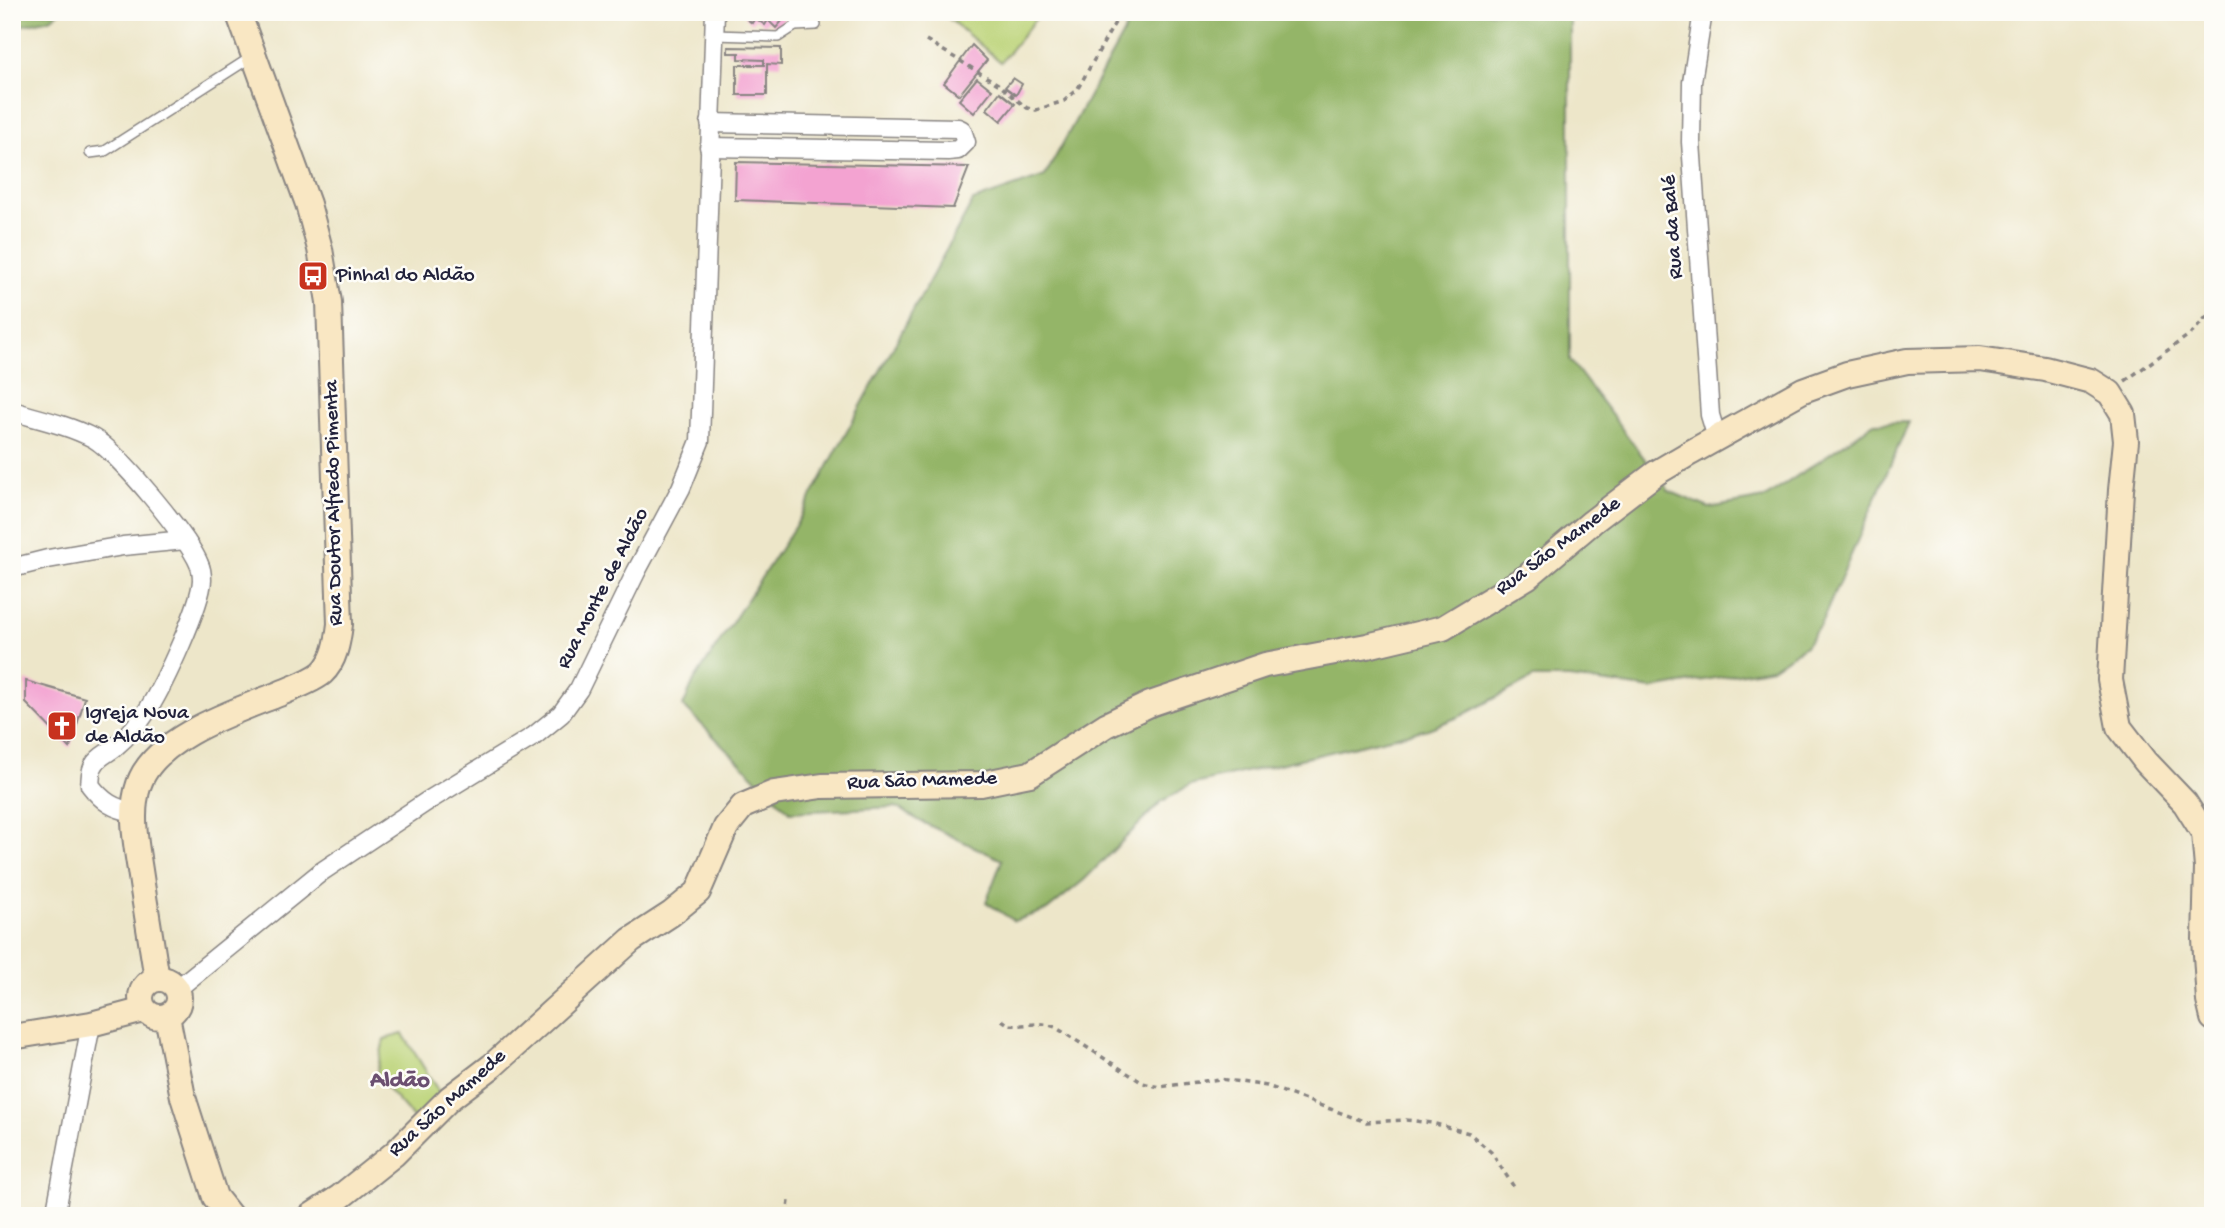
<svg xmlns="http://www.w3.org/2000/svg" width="2225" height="1228" font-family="'Gochi Hand',sans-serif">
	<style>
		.green { fill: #bbd377; stroke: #6e7a59; stroke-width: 2 }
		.forest { fill: #94b568; stroke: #5b6c52; stroke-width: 2 }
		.building { fill: #f3a3d1 }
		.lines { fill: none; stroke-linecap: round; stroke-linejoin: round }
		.lane-casing { stroke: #888482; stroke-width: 12 }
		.street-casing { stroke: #888482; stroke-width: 21 }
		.secondary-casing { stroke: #888482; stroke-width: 28 }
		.path { stroke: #888482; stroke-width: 3.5; stroke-dasharray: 5 5; stroke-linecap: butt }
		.lane { stroke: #fff; stroke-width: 9 }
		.street { stroke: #fff; stroke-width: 18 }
		.secondary { stroke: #f9e7c3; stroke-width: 24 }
		.labels { text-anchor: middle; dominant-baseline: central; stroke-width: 5; stroke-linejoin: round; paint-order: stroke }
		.street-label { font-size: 21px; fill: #22223b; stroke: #fdfcf7 }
		.poi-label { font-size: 21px; fill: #22223b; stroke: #fdfcf7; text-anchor: start }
		.quarter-label { font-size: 24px; font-weight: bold; fill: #6b4f70; stroke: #fdfcf7 }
	</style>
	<rect width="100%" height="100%" fill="#fdfcf7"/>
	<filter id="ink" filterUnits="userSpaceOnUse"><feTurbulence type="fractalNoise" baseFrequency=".0143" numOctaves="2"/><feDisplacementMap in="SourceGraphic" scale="14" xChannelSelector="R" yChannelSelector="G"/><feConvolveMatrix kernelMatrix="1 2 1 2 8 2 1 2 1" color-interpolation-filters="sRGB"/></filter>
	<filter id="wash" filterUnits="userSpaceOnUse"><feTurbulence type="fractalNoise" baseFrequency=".00686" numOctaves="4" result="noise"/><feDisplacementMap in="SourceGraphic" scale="28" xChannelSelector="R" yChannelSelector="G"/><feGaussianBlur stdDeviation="1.57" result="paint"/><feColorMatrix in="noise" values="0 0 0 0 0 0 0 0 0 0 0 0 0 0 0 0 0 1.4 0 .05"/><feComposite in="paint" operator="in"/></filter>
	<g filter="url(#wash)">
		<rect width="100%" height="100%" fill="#ede6c9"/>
		<g class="green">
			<polygon points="941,12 1041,12 1001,62"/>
			<polygon points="403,1034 442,1097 415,1120 376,1076 384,1039"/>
		</g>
		<g class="forest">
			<polygon points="12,12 60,12 50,19 15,27 12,26"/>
			<polygon points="1135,12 1570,12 1570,360 1669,491 1709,508 1765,498 1874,423 1909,422 1821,624 1805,646 1772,668 1653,689 1569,678 1533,678 1461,716 1428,729 1190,785 1161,802 1084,880 1047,910 1014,921 986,902 1002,860 922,822 896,807 790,812 683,706 694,681 797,523 973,201 1045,176"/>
		</g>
		<g id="blocks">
			<g class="building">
				<polygon points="748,12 790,12 776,28 768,20 765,25 755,18 752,23 744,17"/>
				<polygon points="972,45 987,60 959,95 944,83"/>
				<polygon points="728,47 781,48 781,65 767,64 767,95 737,95 737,65 764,65 764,60 739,59 739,53 728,53"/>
				<polygon points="977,78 992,90 974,113 959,100"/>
				<polygon points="1013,78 1022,84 1016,95 1005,87"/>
				<polygon points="1000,92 1015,104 1001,121 987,109"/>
				<polygon points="736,162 969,167 953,208 735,200"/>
				<polygon points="26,681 85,698 70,748 26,703"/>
			</g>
		</g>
	</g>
	<g filter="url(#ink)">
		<use href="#blocks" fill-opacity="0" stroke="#888482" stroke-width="2"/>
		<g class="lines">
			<g class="lane-casing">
				<g id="lane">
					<polyline points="795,26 800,12"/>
					<polyline points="714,35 778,37 795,26 816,25"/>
					<polyline points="90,153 105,151 253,56"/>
				</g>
			</g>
			<g class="street-casing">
				<g id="street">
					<polyline points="1703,12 1692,82 1691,142 1710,415 1717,438"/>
					<polyline points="709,147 948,151 958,150 966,142 962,130 958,128 710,123"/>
					<path d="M 12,411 C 39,419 68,425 93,438 C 117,451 189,538 199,564 C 201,568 202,575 202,580 C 201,605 164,684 149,708 C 140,722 127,737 114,748 C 108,753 98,757 94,765 C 90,771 91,778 90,785 C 103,802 114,809 134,812"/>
					<polyline points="12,568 48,559 123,546 185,540"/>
					<polyline points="177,989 321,872 426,802 534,736 561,714 579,689 636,572 681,488 700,441 715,12"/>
					<polyline points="55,1216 91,1024"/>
				</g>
			</g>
			<g class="secondary-casing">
				<g id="secondary">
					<circle cx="160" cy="998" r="19"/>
					<path d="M 157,979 C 152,947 147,916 142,884 C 138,853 128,815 139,784 C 155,737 236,711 279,694 C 292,688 311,682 322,673 C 335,661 338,641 340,624 L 329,302 L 320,249 L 308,204 L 238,12"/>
					<polyline points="167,1016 183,1097 215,1197 230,1216"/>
					<polyline points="12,1037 91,1024 144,1010"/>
					<polyline points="311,1216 340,1197 394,1154 450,1098 492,1066 631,940 671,914 698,892 726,827 743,806 774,793 822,786 981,784 1030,774 1106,725 1150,704 1265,665 1367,646 1443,628 1527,577 1592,522 1656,473 1690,453 1803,390 1847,374 1907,361 1980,359 2045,369 2091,381 2110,393 2123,414 2126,441 2121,490 2110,680 2119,727 2146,762 2185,803 2204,833 2207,868 2205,939 2209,1001 2213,1018"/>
				</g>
			</g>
			<g class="path">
				<polyline points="926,40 998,84 1027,108 1036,110 1064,101 1077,90 1121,12"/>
				<polyline points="2125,381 2193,332 2213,309"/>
				<path d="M 1002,1020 L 1009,1025 C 1026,1027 1038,1020 1055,1027 L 1143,1083 L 1159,1087 L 1220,1079 L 1267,1086 L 1366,1122 L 1406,1120 L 1432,1123 L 1469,1133 L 1491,1152 L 1516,1190"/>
				<polyline points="787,1216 789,1201"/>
			</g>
			<use href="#lane" class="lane"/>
			<use href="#street" class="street"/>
			<use href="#secondary" class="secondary"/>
		</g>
	</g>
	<defs>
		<g id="bus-square" transform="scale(1.575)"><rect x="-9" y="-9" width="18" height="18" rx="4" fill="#c8321e" stroke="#fdfcf7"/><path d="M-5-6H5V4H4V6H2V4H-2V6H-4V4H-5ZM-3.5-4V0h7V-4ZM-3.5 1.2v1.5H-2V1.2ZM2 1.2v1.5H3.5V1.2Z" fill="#fff"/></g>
		<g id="church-square" transform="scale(1.575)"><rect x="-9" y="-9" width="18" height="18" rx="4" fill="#c8321e" stroke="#fdfcf7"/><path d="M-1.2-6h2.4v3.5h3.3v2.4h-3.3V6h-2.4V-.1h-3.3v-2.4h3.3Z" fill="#fff"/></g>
	</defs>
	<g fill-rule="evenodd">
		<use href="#bus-square" x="313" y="276"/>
		<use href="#church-square" x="62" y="726"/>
	</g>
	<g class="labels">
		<g class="street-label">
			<text transform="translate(1674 227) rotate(-94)">Rua da Balé</text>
			<text transform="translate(335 503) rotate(-91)">Rua Doutor Alfredo Pimenta</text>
			<text transform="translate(1559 547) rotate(-37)">Rua São Mamede</text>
			<text transform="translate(604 589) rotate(-63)">Rua Monte de Aldão</text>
			<text transform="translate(922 782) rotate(-2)">Rua São Mamede</text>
			<text transform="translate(448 1104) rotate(-42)">Rua São Mamede</text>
		</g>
		<g class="poi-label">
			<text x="336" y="276">Pinhal do Aldão</text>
			<text x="85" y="714">Igreja Nova<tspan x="85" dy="24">de Aldão</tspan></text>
		</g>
		<g class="quarter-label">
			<text x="400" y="1081">Aldão</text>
		</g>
	</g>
	<rect width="2225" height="1228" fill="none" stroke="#fdfcf7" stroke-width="42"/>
</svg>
